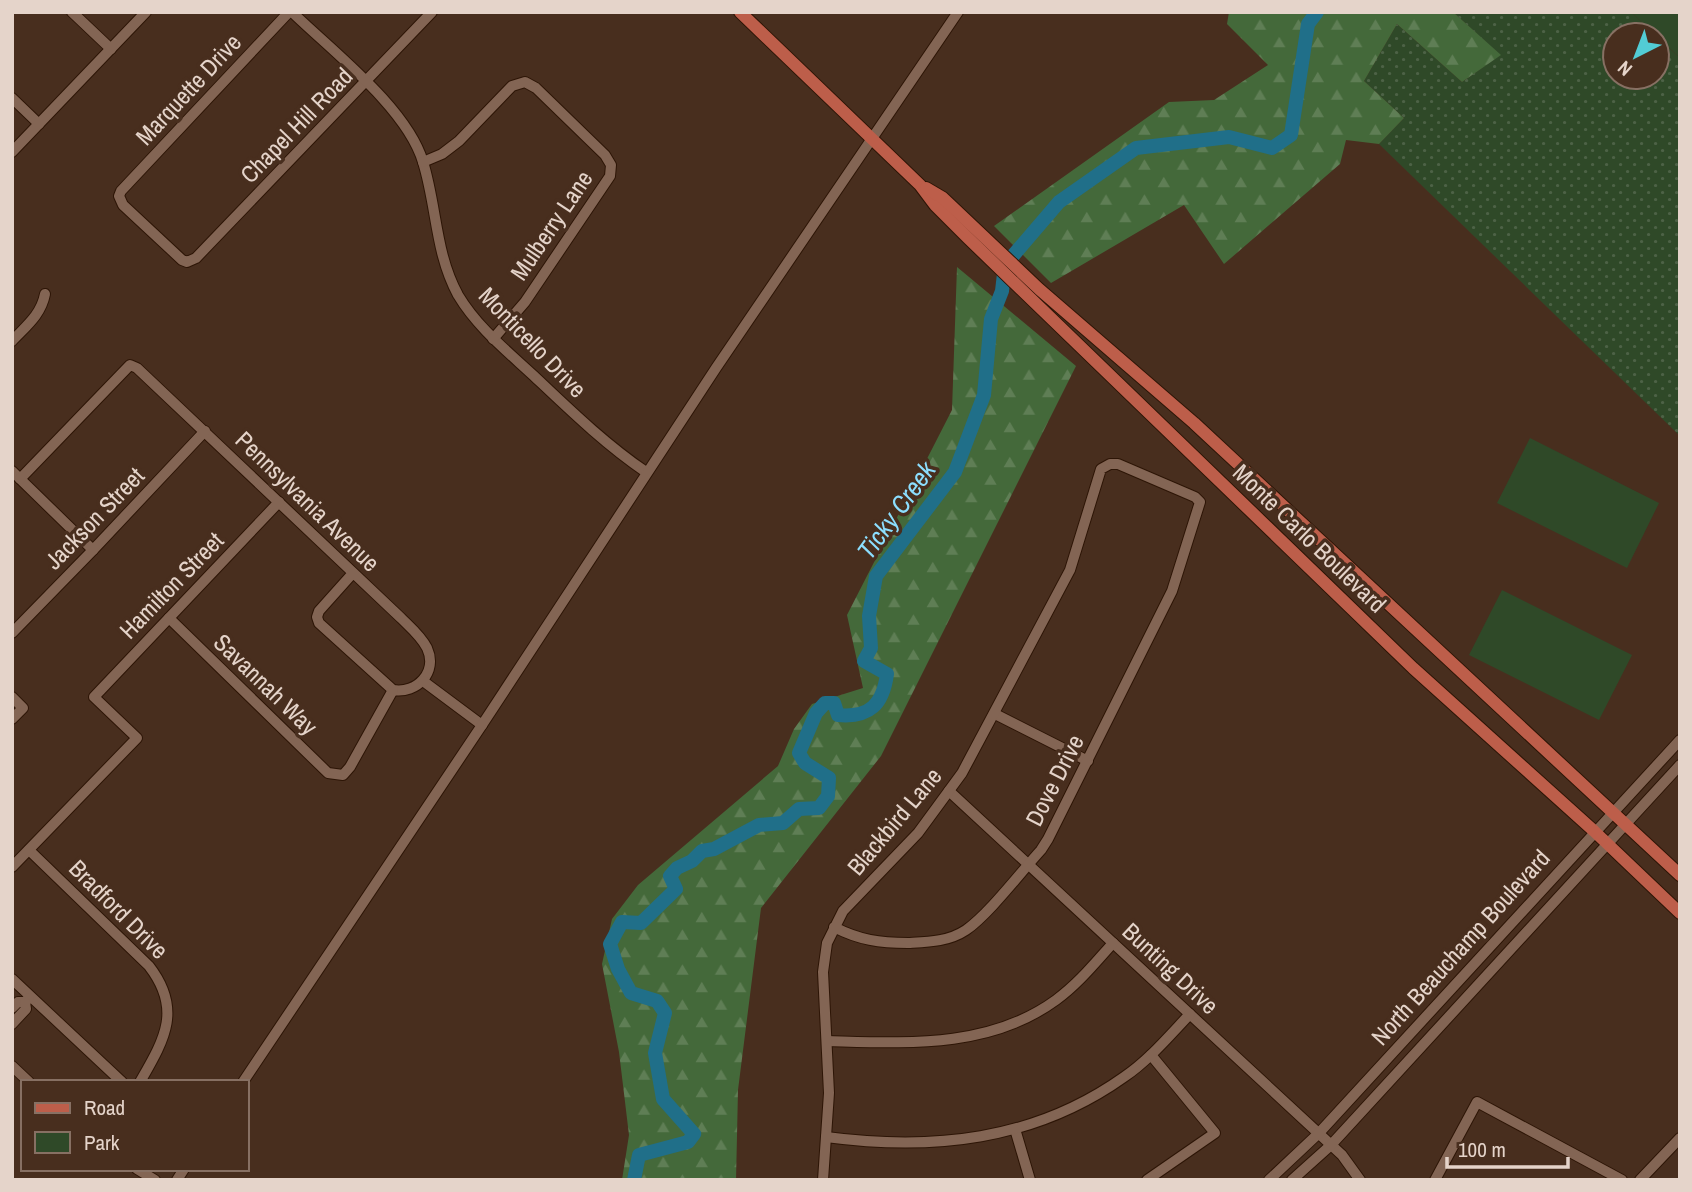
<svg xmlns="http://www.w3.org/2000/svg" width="1692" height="1192" font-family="'Archivo Narrow',sans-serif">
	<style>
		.grass { fill: url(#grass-dots) }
		.forest { fill: url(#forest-firs) }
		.park { fill: #2f4928 }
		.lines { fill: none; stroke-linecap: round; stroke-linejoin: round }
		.river { stroke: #206f89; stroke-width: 14 }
		.minor-casing { stroke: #2d1506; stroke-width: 12 }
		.major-casing { stroke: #2d1506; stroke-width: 14 }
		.minor { stroke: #836554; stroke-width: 10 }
		.major { stroke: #bd5e4a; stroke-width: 12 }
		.labels { text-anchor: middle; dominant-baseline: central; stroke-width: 7; stroke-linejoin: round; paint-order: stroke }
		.street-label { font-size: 24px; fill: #e5d4ca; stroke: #482e1e }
		.water-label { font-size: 26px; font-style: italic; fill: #8cdefe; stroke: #482e1e }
	</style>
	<defs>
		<pattern id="grass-dots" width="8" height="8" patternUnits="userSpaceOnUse" patternTransform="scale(1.75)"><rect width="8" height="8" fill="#2f4928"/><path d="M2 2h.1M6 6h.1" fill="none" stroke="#4d6246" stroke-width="1.8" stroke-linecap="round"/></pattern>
		<pattern id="forest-firs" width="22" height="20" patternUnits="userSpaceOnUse" patternTransform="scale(1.75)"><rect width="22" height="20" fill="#44693a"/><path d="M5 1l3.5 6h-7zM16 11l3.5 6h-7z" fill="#5f7e55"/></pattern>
	</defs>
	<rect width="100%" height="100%" fill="#482e1e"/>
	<polygon class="grass" points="1453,12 1631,12 1655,35 1615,35 1615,77 1657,77 1657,37 1680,58 1680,436 1379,144 1404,118 1364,81 1397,24 1462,82 1500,55"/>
	<g class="forest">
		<polygon points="1229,12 1453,12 1501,55 1462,82 1397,24 1364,81 1404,118 1379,144 1346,140 1340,164 1224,264 1184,205 1051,283 994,226 1169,102 1214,100 1268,65 1227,24"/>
		<polygon points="957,267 1076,366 881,756 761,908 738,1090 736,1180 622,1180 629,1135 619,1052 602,964 612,919 638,885 778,766 794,729 812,704 863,688 847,615 952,410"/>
	</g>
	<g class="park">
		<polygon points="1631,12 1680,12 1680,58"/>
		<polygon points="1530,438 1659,503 1627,568 1497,503"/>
		<polygon points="1502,590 1632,655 1599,720 1469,655"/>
	</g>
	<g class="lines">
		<path class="river" d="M 634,1180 L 639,1155 L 688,1142 L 694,1134 L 663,1099 L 655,1053 L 665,1013 L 657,1001 L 631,993 L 618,969 L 610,944 L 622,922 L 641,923 L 676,889 L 670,876 L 677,868 L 692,861 L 702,851 L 714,849 L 759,825 L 783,823 L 799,809 L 819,808 L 828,796 L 829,778 L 805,763 L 799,753 L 816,713 L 825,703 L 834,703 L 838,715 C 870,718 883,704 887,674 L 864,661 L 871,648 L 869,616 L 876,576 L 955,472 L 984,395 L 991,319 L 1002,291 L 1005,265 L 1059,202 L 1136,148 L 1229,137 L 1272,148 L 1291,135 L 1308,24 L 1317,12"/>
		<g class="minor-casing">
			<g id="minor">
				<polyline points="72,12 111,49"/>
				<polyline points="289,12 121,191 119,196 123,205 182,260 187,262 196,258 432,12"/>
				<path d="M 292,12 C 332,51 407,108 423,162 C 437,207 435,253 458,295 C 477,327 507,351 534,376 C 570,410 605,444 646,472"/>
				<polyline points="12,98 39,124"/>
				<polyline points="12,152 146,12"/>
				<polyline points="423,162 442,154 459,141 512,86 525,82 536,88 605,155 611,165 610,176 525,302 493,339"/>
				<path d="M 12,341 C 26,326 41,315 45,294"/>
				<polyline points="12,471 93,550"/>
				<path d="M 20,479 L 130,365 L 137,368 L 401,618 C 410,627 421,636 427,648 C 438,672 417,694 393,690 L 319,623 L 317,617 L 319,611 L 353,573"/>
				<polyline points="169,618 328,773 343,775 350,767 393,690"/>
				<polyline points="12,633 93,550 205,431"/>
				<polyline points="423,681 482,725"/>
				<polyline points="12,697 23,708 12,719"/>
				<polyline points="995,714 1088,761"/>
				<polyline points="949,791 1342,1155 1360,1180"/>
				<path d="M 29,850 L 149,966 C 183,1010 164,1040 140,1082"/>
				<polyline points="12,867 137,738 94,697 279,502"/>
				<polyline points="12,979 122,1082"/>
				<polyline points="12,1008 18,1002 25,1002 29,998"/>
				<polyline points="12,1024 26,1009 25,1002"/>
				<path d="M 827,1041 C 905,1043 989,1049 1056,1000 C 1078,984 1095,963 1113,943"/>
				<polyline points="12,1066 29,1082"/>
				<polyline points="243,1082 482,725 716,368 958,12"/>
				<polyline points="1015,1129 1030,1180"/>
				<path d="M 826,1137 C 932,1151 1034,1141 1124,1077 C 1149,1060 1169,1036 1190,1014"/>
				<polyline points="137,1169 155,1180"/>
				<polyline points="177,1180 184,1169"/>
				<path d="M 823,1180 L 829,1093 L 823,972 L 827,943 L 843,911 L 918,833 L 962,773 L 1070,570 L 1101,469 L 1110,464 L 1118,464 L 1195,497 L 1200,502 L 1172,591 L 1048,839 L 1041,850 C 1020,873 989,914 966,930 C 948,942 927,942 908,943 C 880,943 859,940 834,927"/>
				<polyline points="1147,1180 1215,1133 1151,1055"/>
				<polyline points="1269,1180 1319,1133 1680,740"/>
				<polyline points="1292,1180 1331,1145 1680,765"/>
				<polyline points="1435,1180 1477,1102 1622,1180"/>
				<polyline points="1640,1180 1680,1138"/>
			</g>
		</g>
		<g class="major-casing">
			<g id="major">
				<polyline points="740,12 920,185 935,205 968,238 1413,668 1594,831 1680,913"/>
				<polyline points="926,188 943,198 1039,289 1194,423 1680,875"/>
			</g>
		</g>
		<use href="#minor" class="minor"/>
		<use href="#major" class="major"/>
	</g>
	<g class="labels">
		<g class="street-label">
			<text transform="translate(188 89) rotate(-47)">Marquette Drive</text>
			<text transform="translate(296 125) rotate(-46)">Chapel Hill Road</text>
			<text transform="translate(551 225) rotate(-56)">Mulberry Lane</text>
			<text transform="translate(533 342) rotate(46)">Monticello Drive</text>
			<text transform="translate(308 501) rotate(44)">Pennsylvania Avenue</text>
			<text transform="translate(94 518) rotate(-46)">Jackson Street</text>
			<text transform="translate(1310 538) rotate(44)">Monte Carlo Boulevard</text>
			<text transform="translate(171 585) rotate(-46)">Hamilton Street</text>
			<text transform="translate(266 684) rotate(44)">Savannah Way</text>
			<text transform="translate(1054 780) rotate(-63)">Dove Drive</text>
			<text transform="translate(894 821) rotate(-50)">Blackbird Lane</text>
			<text transform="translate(119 909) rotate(45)">Bradford Drive</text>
			<text transform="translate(1460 947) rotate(-48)">North Beauchamp Boulevard</text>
			<text transform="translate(1171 968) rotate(43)">Bunting Drive</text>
		</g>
		<g class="water-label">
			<text transform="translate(896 510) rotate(-54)">Ticky Creek</text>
		</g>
	</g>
	<rect width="1692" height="1192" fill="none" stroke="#e5d4ca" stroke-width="28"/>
	<rect x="21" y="1080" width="228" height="91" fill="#482e1e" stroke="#877063" stroke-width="2"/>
	<rect x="35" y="1103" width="35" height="10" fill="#bd5e4a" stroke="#877063" stroke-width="2"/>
	<text x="84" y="1115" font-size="21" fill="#e5d4ca">Road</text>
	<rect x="35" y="1132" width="35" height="21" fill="#2f4928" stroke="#877063" stroke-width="2"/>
	<text x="84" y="1150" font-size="21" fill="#e5d4ca">Park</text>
	<g transform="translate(1636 56) rotate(222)"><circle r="33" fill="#482e1e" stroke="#877063" stroke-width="2"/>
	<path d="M0-5L12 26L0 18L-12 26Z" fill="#52ccd5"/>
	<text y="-10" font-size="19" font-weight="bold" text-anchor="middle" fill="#e5d4ca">N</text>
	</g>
	<path d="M1447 1157v10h121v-10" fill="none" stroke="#e5d4ca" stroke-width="3.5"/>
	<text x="1458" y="1157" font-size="21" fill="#e5d4ca" stroke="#482e1e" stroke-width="5" paint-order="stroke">100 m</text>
</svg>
